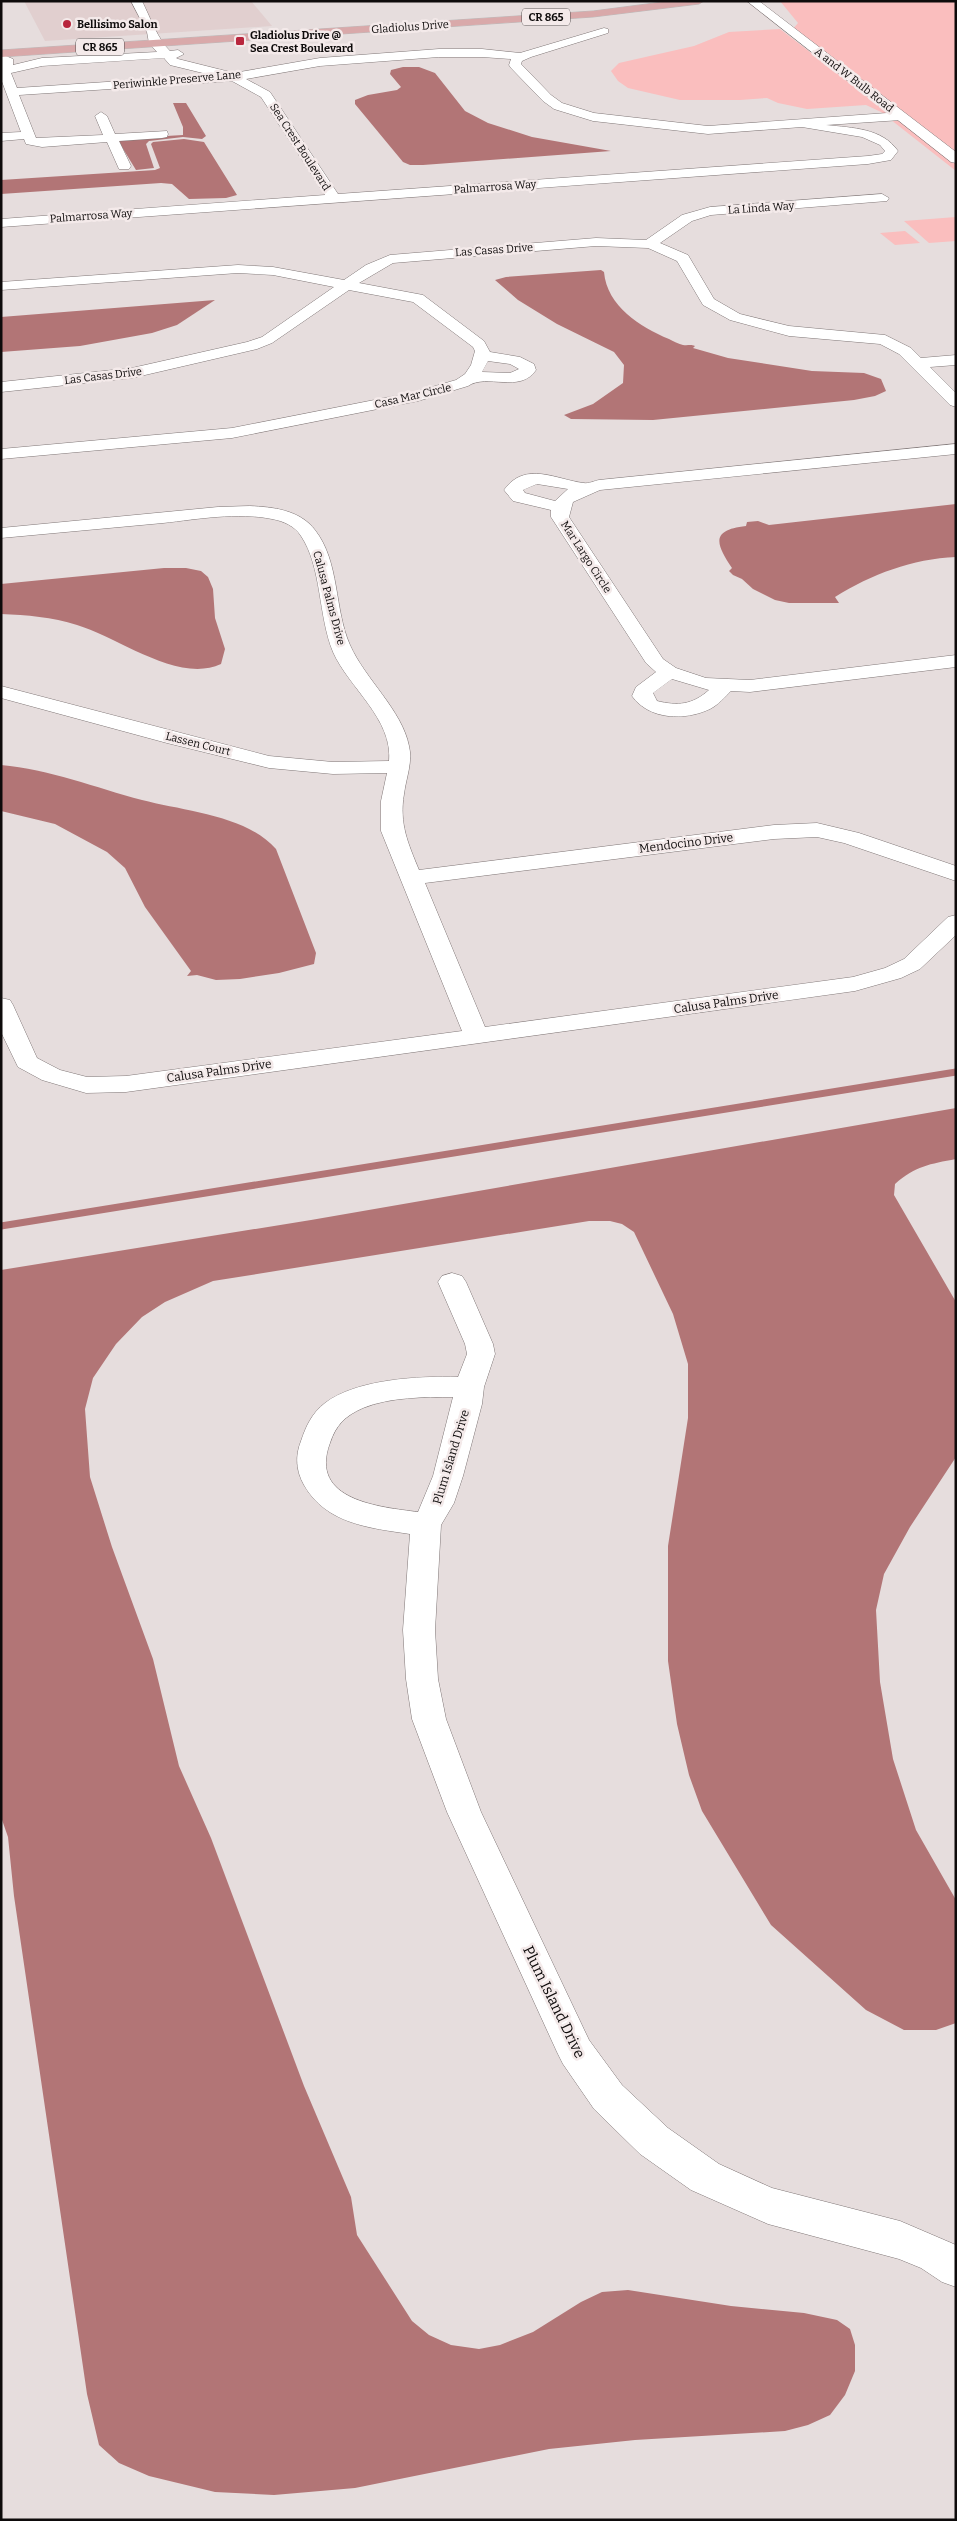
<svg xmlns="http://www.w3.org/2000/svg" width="957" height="2521" font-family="Bitter,serif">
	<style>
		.built { fill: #e1cfcf }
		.green { fill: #fabebe }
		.water { fill: #b27576 }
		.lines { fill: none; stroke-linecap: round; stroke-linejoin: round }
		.stream { stroke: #b27576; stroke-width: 7 }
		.street-casing { stroke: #807777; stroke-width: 1 }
		.secondary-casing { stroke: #807777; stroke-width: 1 }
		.primary-casing { stroke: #bcbbbb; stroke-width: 1 }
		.street { fill: #fff; fill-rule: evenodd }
		.secondary { fill: #fff; fill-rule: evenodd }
		.primary { fill: #d9a9aa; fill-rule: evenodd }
		.poi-dot { fill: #b8263d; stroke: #f4eaea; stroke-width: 2 }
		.labels { text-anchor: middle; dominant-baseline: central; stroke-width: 5; stroke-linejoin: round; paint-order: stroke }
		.shield { fill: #f4eaea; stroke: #534e4e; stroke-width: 1 }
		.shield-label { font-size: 11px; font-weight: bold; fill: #0e0b0b }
		.far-poi-label { font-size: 11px; font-weight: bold; fill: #0e0b0b; stroke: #f4eaea; text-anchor: start }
		.far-street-label { font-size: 11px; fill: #0e0b0b; stroke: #f4eaea }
		.street-label { font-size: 12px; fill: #0e0b0b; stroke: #f4eaea }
		.near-street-label { font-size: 15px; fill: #0e0b0b; stroke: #f4eaea }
	</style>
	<rect width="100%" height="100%" fill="#e6dddd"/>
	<polygon class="built" points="24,1 251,1 272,26 45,41"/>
	<g class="green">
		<polygon points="780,1 956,1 956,154 793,29 798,23"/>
		<polygon points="780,29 956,164 956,171 881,112 866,105 807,109 778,103 767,98 740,100 680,100 628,88 618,81 611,71 619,63 694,46 729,32"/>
		<polygon points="956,217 956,241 929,243 904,221"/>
		<polygon points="905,231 920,243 895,245 880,233"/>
	</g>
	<g class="water">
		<polygon points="403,67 419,67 435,73 465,111 488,123 532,137 611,151 423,165 410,165 403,162 355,104 355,100 368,95 397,90 401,87 390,74 391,70"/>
		<polygon points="173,103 186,103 206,136 202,139 183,137 149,141 146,144 154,168 136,170 117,139 183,135 183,127"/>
		<polygon points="184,139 204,142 237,195 226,198 189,199 172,184 161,183 1,194 1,180 155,170 160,168 151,144 153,142"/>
		<path d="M 601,270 L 604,272 C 607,306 640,327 669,339 C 673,341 679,344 683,345 C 688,346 690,344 695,346 L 693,348 L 728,358 L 812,371 L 864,373 L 881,379 L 886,391 L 875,396 L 854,400 L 653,420 L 571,419 L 564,415 L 593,404 L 623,383 L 624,365 L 614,352 L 557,324 L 518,300 L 495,280 L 506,277 Z"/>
		<polygon points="215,300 177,325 152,333 80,346 1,352 1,317"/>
		<path d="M 956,504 L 956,557 C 912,559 872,574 835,597 L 839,603 L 789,603 L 775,600 L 753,589 L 742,579 L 733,575 L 729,571 L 732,568 C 716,544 710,530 746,526 L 747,522 L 758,521 L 769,525 Z"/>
		<path d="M 164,568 L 186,568 L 201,571 L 208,577 L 213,589 L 215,618 L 225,649 L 221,664 C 178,684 118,637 77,625 C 52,617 27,615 1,614 L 1,584 Z"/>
		<path d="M 1,765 C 49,769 96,788 142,800 C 184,811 246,815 276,849 L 316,953 L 314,964 L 279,973 L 240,979 L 216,980 L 197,975 L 187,976 L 191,971 L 145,907 L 125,868 L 107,852 L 55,824 L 1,811 Z"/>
		<path d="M 956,1108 L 956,1159 C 930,1164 915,1166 895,1184 L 894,1195 L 956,1302 L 956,1457 L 910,1527 L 884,1574 L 876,1610 L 880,1682 L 893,1759 L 916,1830 L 956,1900 L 956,2023 L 936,2030 L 904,2030 L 866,2010 L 771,1925 L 702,1811 L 689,1775 L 677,1724 L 668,1661 L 668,1546 L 688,1418 L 688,1364 L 673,1314 L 634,1232 L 622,1224 L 610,1221 L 589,1221 L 213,1281 L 165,1302 L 142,1317 L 116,1344 L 93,1378 L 85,1409 L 90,1477 L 112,1547 L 153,1659 L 179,1766 L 211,1838 L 304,2086 L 351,2197 L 357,2235 L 412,2321 L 429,2335 L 451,2345 L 479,2349 L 500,2345 L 533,2332 L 581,2302 L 602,2292 L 628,2290 L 731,2306 L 804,2313 L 837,2320 L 850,2329 L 855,2345 L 855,2371 L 845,2395 L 830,2415 L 808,2425 L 785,2431 L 635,2440 L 549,2449 L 355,2488 L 274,2495 L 215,2492 L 149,2476 L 119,2463 L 99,2445 L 87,2394 L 14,1896 L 8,1837 L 1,1817 L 1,1270 L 311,1220 Z"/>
	</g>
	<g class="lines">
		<polyline class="stream" points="1,1226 956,1072"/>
		<g class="street-casing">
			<g id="street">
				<path d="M 131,1 L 142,1 C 150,17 158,40 170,51 L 178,50 L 184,54 L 176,58 L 178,59 L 234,73 L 320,58 L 439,49 L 482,49 L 520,53 L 604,28 L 608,29 L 608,33 L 531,57 L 522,61 L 521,64 L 551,95 L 562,103 L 594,113 L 708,126 L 901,112 L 907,116 L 901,120 L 826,125 C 853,128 882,128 898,151 L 891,160 L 868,164 L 1,227 L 1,219 L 325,195 L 261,97 L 232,81 L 19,95 L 36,138 L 103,135 L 95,116 L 101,112 L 107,116 L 115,134 L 167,131 L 168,134 L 167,137 L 162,138 L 119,141 L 131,166 L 129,169 L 119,169 L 107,142 L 42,147 L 26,144 L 24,139 L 1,141 L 1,133 L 21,132 L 1,79 L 1,54 L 13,59 L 13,65 L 42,58 L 157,52 L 149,43 L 147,32 ZM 439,57 L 482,57 L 511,59 L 509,65 L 511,68 L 543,101 L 554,109 L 593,121 L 708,134 L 802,127 L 862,137 L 880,145 L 885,151 L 882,154 L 868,156 L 338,194 L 270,92 L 246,79 L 320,66 ZM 164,58 L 170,65 L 211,75 L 17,88 L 11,73 L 42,66 Z"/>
				<path d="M 882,194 L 889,198 L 887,201 L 711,215 L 692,221 L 660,243 L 688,255 L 714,299 L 740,314 L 789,326 L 885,335 L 911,348 L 921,358 L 956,355 L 956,365 L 930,367 L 956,393 L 956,407 L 950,405 L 899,354 L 880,344 L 789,336 L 730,320 L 703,305 L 677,261 L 648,248 L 596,246 L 393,263 L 359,283 L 423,295 L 484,341 L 490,352 L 520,357 L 534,364 L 536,370 C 520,394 487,373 468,386 L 418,401 L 232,438 L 1,459 L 1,449 L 232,428 L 415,392 L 456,380 L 465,374 L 471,365 L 475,351 L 473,347 L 413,302 L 349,290 L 272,343 L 257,349 L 132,378 L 1,392 L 1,382 L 132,368 L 247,342 L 262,337 L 334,287 L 273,275 L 238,273 L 1,290 L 1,282 L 238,265 L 273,267 L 344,280 L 366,265 L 390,255 L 596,238 L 646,240 L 682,215 L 710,207 ZM 488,361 L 510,364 L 519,369 L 510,373 L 482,372 Z"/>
				<path d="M 956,444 L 956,454 L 600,490 L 573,502 L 569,517 L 663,659 L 676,668 L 706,678 L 750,680 L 956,655 L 956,667 L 750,692 L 731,691 C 725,697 718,705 710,709 C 685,721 649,720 632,696 L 636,687 L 656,672 L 646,663 L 551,517 L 551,510 L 513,501 L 504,490 C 525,460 557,480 584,483 C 588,484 594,481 599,480 ZM 537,484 L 568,489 L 555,501 L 525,493 L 523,490 ZM 672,679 L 709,690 C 692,705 678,706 657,701 L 653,693 Z"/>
				<path d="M 250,506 C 273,507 300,510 315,530 C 340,562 334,609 350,645 C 365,679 402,710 409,746 C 413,762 406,778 404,794 C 399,824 408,843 419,870 L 774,825 L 817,823 L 859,833 L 956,866 L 956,881 L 844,843 L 817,837 L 774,839 L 425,883 L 485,1027 L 853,977 L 885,968 L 904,959 L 948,917 L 956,915 L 956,935 L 920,969 L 901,978 L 855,991 L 126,1092 L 86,1093 L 42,1080 L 18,1067 L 1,1032 L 1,998 L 10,1000 L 13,1005 L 37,1058 L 60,1070 L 87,1077 L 126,1076 L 462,1031 L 381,831 L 381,801 L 387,773 L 333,774 L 269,768 L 167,743 L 1,698 L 1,686 L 269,756 L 333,762 L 389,761 C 393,719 349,688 333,652 C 318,616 322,567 301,536 C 295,526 283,521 272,519 C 237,512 199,519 163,523 C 109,528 55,533 1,538 L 1,528 L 218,507 Z"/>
				<path d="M 452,1273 L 462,1276 L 466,1282 L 493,1344 L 495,1354 L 484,1387 L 482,1404 L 463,1476 L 454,1503 L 441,1525 L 435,1630 L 438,1679 L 446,1719 L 481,1812 L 589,2040 L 622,2085 L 668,2128 L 719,2164 L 772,2188 L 900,2221 L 956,2245 L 956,2287 L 942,2282 L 921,2268 L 899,2259 L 768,2224 L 691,2190 L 640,2154 L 594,2109 L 563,2064 L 557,2052 L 447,1812 L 412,1719 L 406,1679 L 403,1630 L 410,1534 C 370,1528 326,1524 304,1485 C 296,1471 295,1456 301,1441 C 306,1426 312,1413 325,1403 C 357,1379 419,1376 458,1377 L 467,1354 L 465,1344 L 438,1282 L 442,1276 ZM 453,1397 L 433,1476 L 418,1512 C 381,1507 308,1501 330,1443 C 336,1425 345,1416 363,1408 C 390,1397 424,1397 453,1397 Z"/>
			</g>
		</g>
		<g class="secondary-casing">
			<polygon id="secondary" points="747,1 759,1 956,152 956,163 951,162"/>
		</g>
		<g class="primary-casing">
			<polygon id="primary" points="670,1 704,1 699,4 593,17 1,57 1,50 593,11"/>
		</g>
		<use href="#street" class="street"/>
		<use href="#secondary" class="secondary"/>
		<use href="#primary" class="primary"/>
	</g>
	<g class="poi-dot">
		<circle cx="67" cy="24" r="5"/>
		<rect x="235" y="36" width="10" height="10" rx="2.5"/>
	</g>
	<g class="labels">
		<g class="shield">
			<rect x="522" y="8.5" width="48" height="17" rx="4"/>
			<rect x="76" y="38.5" width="48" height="17" rx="4"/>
		</g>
		<g class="shield-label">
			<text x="546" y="17">CR 865</text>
			<text x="100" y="47">CR 865</text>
		</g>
		<g class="far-poi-label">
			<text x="77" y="24">Bellisimo Salon</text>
			<text x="250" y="35">Gladiolus Drive @<tspan x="250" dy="13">Sea Crest Boulevard</tspan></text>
		</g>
		<g class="far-street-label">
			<text transform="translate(410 27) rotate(-4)">Gladiolus Drive</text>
			<text transform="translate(177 80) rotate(-5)">Periwinkle Preserve Lane</text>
			<text transform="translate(854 80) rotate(38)">A and W Bulb Road</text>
			<text transform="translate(300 147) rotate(57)">Sea Crest Boulevard</text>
			<text transform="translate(495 187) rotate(-4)">Palmarrosa Way</text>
			<text transform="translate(761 208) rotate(-4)">La Linda Way</text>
			<text transform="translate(91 216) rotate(-4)">Palmarrosa Way</text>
			<text transform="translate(494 250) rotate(-4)">Las Casas Drive</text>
			<text transform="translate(103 376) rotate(-7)">Las Casas Drive</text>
			<text transform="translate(413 396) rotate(-13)">Casa Mar Circle</text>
			<text transform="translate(586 557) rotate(57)">Mar Largo Circle</text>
			<text transform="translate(329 598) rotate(75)">Calusa Palms Drive</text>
			<text transform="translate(198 744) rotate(14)">Lassen Court</text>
		</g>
		<g class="street-label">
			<text transform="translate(686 843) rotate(-7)">Mendocino Drive</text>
			<text transform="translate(726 1002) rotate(-8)">Calusa Palms Drive</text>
			<text transform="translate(219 1071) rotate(-8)">Calusa Palms Drive</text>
			<text transform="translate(451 1457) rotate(-73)">Plum Island Drive</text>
		</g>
		<g class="near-street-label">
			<text transform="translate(554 2002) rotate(64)">Plum Island Drive</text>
		</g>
	</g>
	<rect width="957" height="2521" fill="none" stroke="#0e0b0b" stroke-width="5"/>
</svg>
